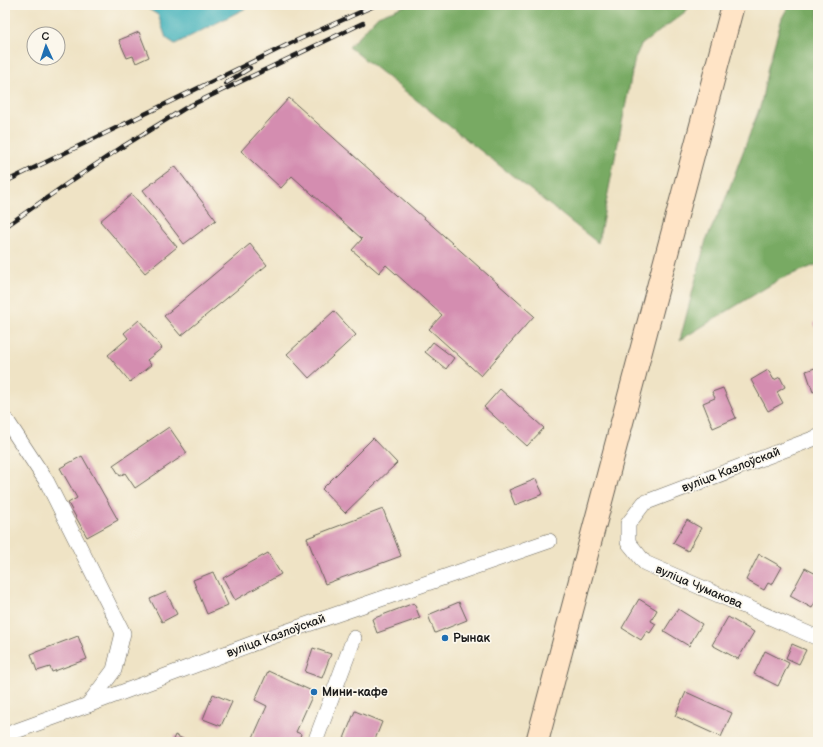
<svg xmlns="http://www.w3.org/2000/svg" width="823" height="747" font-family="'Balsamiq Sans',sans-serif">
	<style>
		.forest { fill: #78aa64; stroke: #4a6340 }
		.water { fill: #41b1ba; stroke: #2e666b }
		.building { fill: #d48db0 }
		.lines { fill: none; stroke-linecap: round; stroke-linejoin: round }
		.street-casing { stroke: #666257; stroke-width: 16 }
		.secondary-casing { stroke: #666257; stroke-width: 24 }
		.street { stroke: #fff; stroke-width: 15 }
		.secondary { stroke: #ffe4c6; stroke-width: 22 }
		.rail-casing { stroke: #1c1c1c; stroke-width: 4.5 }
		.rail { stroke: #fbf7ec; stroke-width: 3; stroke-dasharray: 9; stroke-linecap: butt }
		.poi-dot { fill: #1f6fb2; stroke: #fbf7ec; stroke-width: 1.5 }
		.labels { text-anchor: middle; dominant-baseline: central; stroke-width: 3.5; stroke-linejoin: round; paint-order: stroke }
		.street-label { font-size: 12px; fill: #1c1c1c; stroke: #fbf7ec }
		.poi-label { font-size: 12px; font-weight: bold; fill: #1c1c1c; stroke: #fbf7ec; text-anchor: start }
	</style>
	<rect width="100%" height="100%" fill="#fbf7ec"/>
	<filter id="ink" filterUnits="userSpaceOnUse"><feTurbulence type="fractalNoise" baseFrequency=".025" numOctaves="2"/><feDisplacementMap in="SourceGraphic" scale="8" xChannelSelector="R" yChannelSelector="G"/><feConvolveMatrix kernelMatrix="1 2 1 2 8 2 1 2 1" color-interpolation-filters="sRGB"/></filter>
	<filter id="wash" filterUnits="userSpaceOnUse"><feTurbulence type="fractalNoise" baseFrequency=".012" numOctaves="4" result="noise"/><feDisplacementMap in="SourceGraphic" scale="16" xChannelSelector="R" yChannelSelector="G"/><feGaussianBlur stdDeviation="0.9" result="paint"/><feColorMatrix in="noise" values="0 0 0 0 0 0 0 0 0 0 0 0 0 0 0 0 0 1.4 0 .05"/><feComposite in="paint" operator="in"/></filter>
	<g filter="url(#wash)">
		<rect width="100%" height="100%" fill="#efe3c5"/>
		<g class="forest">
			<polygon points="407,5 692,5 685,12 641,45 635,58 598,243 349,47 378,16"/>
			<polygon points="789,5 818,5 818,264 780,279 680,340 706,240 725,200 761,104 768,67 782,18"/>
		</g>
		<polygon class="water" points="142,5 246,5 246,8 175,44 166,38 158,15"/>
		<g id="blocks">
			<g class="building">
				<polygon points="139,32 149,57 136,63 133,56 127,58 119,40"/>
				<polygon points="289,98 534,316 481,376 429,329 442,315 386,265 379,273 352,250 362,239 292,176 281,188 241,151"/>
				<polygon points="175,166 216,220 184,244 143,190"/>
				<polygon points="132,194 177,247 145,273 100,221"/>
				<polygon points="250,244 267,265 181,336 164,316"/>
				<polygon points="334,311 356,335 309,378 287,354"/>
				<polygon points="139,320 162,348 147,360 151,365 130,382 108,355 128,338 124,333"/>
				<polygon points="818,321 818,333 814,323"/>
				<polygon points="433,342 454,358 446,369 425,352"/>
				<polygon points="818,367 818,390 813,392 806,371"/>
				<polygon points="768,370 774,380 780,377 785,387 777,392 783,403 768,411 751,380"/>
				<polygon points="723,388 736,418 713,428 703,403 715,398 712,392"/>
				<polygon points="500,389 544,428 527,446 484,407"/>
				<polygon points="169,427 187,453 135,488 125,473 120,476 113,465"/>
				<polygon points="373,438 397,463 345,513 322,489"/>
				<polygon points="82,456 118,520 87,537 68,503 77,498 60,468"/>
				<polygon points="536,479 543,494 515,505 509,490"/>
				<polygon points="383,509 401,556 325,584 307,538"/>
				<polygon points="687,520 701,528 688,551 673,543"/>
				<polygon points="268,553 281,574 235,600 223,578"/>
				<polygon points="759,554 782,567 772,585 768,583 764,590 746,580"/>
				<polygon points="805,568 818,575 818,597 812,608 790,596"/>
				<polygon points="213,572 228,605 207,614 193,580"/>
				<polygon points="166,592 177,614 162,622 150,599"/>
				<polygon points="639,599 657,610 651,621 656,624 650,633 647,631 641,640 622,628"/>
				<polygon points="459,602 467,620 435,633 428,615"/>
				<polygon points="414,603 420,618 377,633 372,619"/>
				<polygon points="678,609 702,624 689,646 664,631"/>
				<polygon points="728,617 754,632 738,659 712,645"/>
				<polygon points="78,636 87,659 52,672 50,667 37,671 31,654"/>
				<polygon points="792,644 806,650 799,664 786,658"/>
				<polygon points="313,648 331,654 322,678 305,672"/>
				<polygon points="765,651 789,663 778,686 754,674"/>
				<polygon points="268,671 314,692 296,732 301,734 298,742 251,742 267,706 255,700"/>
				<polygon points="686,692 732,713 721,737 675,716"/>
				<polygon points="213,694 232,702 221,726 203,719"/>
				<polygon points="355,711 382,722 374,742 347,742 343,741"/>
				<polygon points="175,735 189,742 172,742"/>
			</g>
		</g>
	</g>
	<g filter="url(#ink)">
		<use href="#blocks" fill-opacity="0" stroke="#666257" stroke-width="1"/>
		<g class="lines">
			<g class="street-casing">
				<g id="street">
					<polyline points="7,421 47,482 123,633 114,670 88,705"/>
					<polyline points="818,437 644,503 628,524 628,542 645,563 818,638"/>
					<polyline points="5,735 88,705 262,640 549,541"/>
					<polyline points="315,742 354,638"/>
				</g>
			</g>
			<g class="secondary-casing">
				<polyline id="secondary" points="537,742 733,5"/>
			</g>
			<use href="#street" class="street"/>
			<use href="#secondary" class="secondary"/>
			<g class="rail-casing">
				<g id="rail">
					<polyline points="226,83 250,68"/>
					<polyline points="5,182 291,43 376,5"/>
					<polyline points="5,227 68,183 122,147 187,107 363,23"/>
				</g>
			</g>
			<use href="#rail" class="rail"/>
		</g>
	</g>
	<g class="poi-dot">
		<circle cx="445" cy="638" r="4"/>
		<circle cx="314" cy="692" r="4"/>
	</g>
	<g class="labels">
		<g class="street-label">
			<text transform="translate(731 470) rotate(-21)">вуліца Казлоўскай</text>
			<text transform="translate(699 587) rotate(23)">вуліца Чумакова</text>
			<text transform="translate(276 636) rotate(-20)">вуліца Казлоўскай</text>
		</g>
		<g class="poi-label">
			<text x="453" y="638">Рынак</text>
			<text x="322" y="692">Мини-кафе</text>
		</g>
	</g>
	<rect width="823" height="747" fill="none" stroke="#fbf7ec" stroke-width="20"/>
	<g transform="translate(46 46) rotate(357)"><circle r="19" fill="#fbf7ec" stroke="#a29f99"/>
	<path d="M0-3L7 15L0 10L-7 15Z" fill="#1f6fb2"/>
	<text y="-6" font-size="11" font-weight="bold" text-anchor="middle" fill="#1c1c1c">С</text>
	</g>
</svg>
